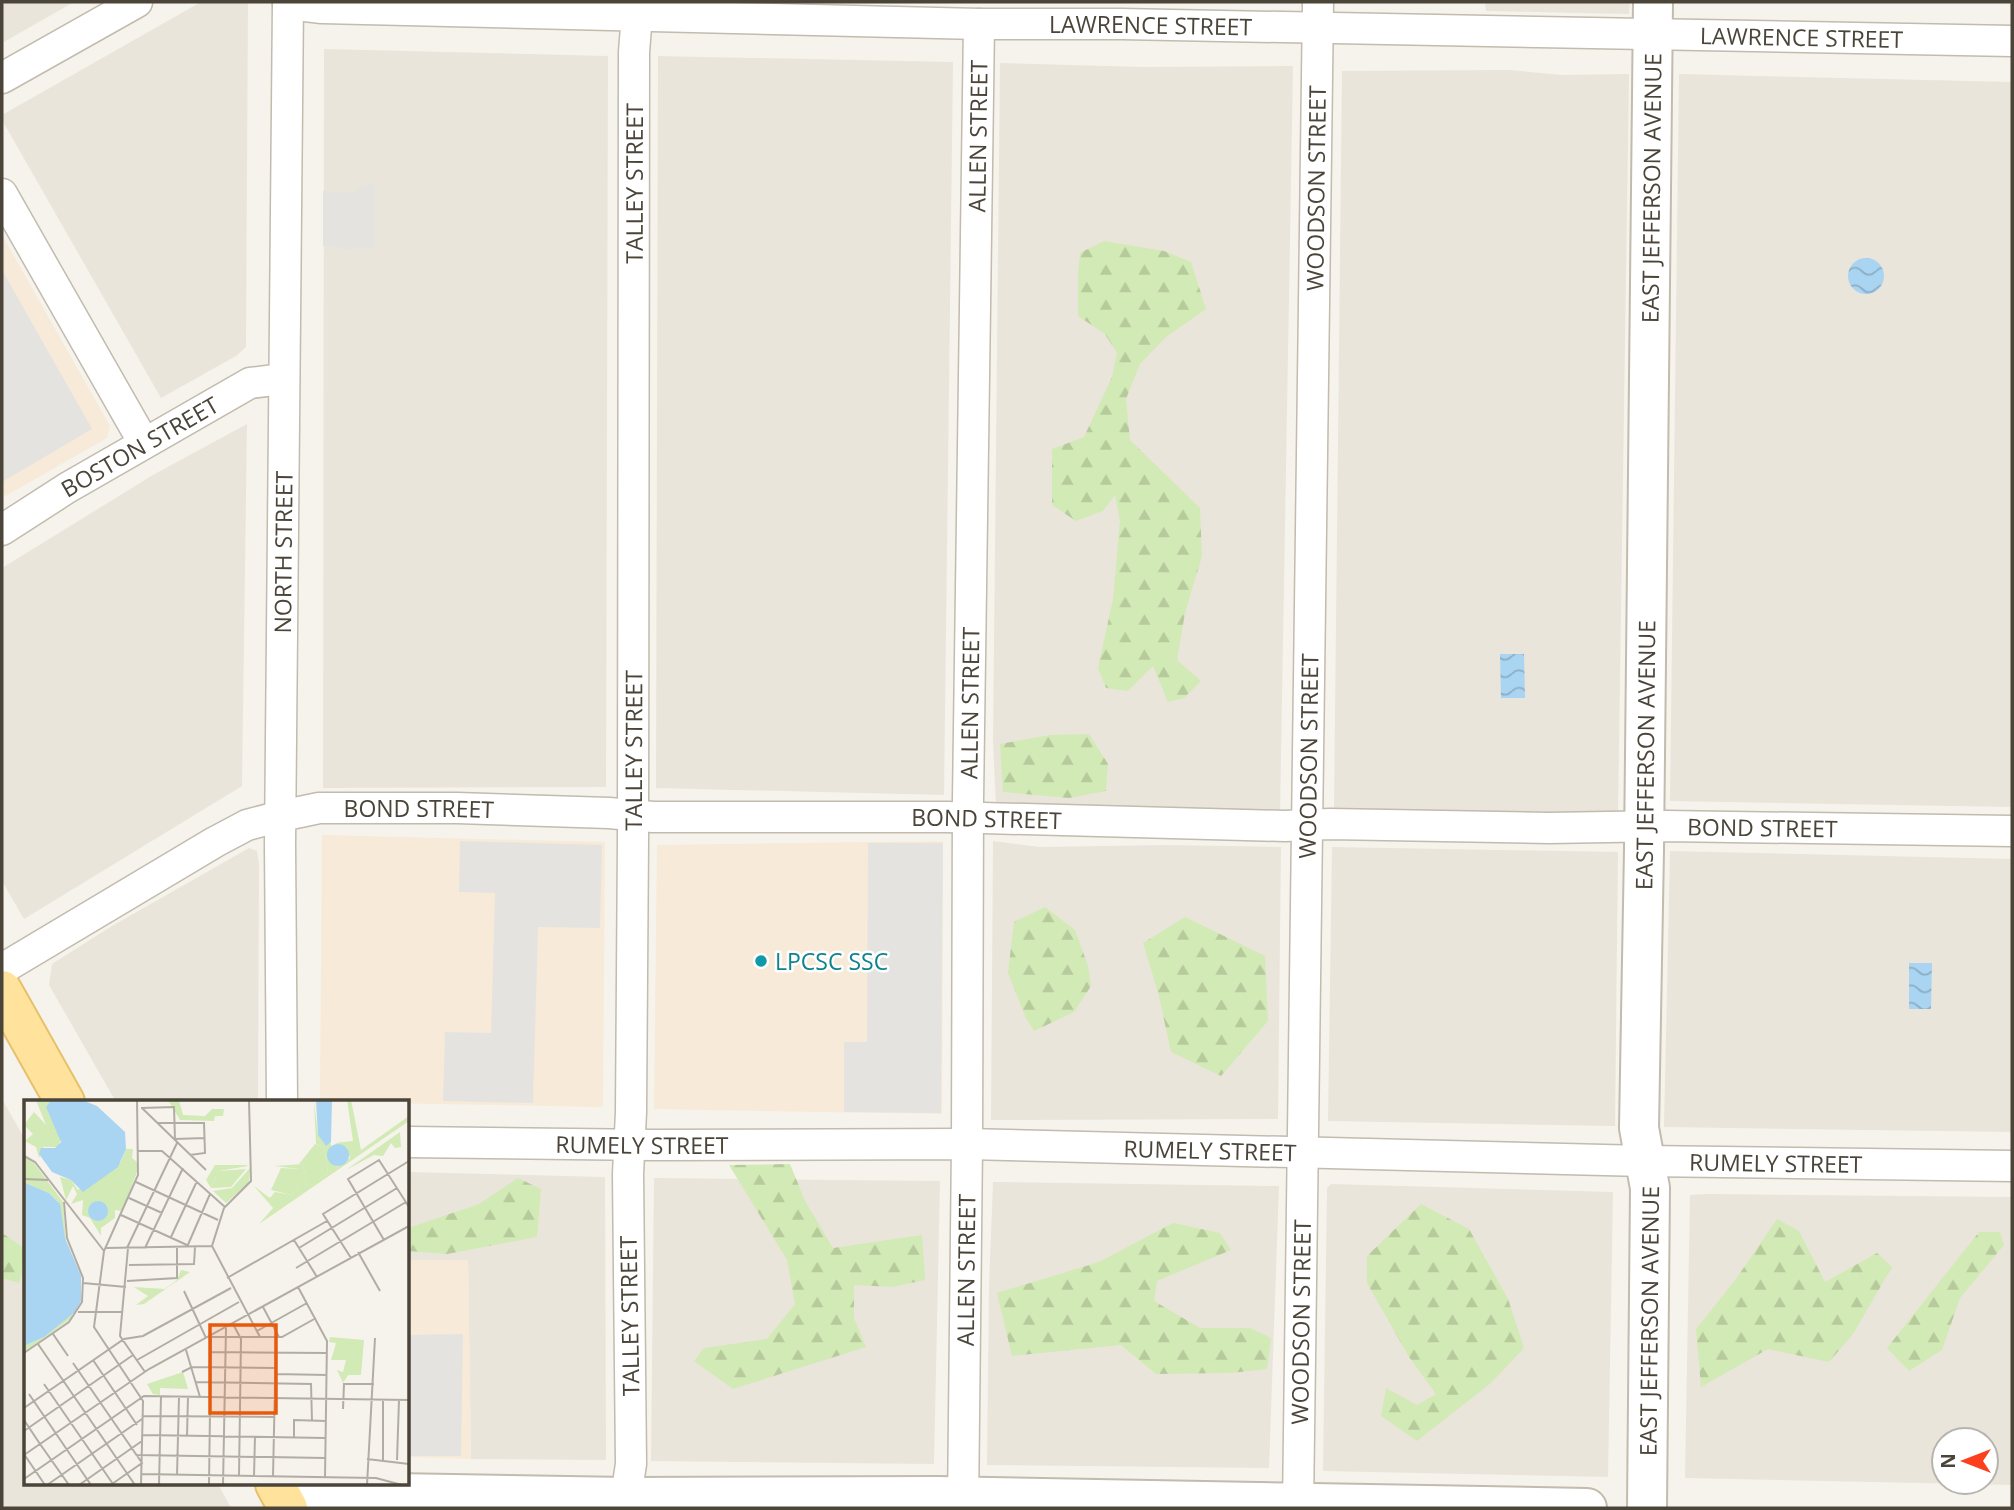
<svg xmlns="http://www.w3.org/2000/svg" width="2014" height="1510" font-family="'Open Sans',sans-serif">
	<style>
		.residential { fill: #eae5da; fill-rule: evenodd }
		.commercial { fill: #f7ead8 }
		.forest { fill: url(#forest-firs) }
		.parking { fill: #e5e3e0 }
		.water { fill: url(#water-waves) }
		.lines { fill: none; stroke-linecap: round; stroke-linejoin: round }
		.minor-casing { stroke: #c2bbae; stroke-width: 33 }
		.tertiary-casing { stroke: #c2bbae; stroke-width: 42 }
		.primary-casing { stroke: #e6c16a; stroke-width: 42 }
		.minor { stroke: #fff; stroke-width: 30 }
		.tertiary { stroke: #fff; stroke-width: 38 }
		.primary { stroke: #ffe39c; stroke-width: 38 }
		.culture-dot { fill: #0f9aa8; stroke: #fff; stroke-width: 2.5 }
		.labels { text-anchor: middle; dominant-baseline: central; stroke-width: 5; stroke-linejoin: round; paint-order: stroke }
		.street-label { font-size: 23px; fill: #4b4439; stroke: #fff }
		.culture-label { font-size: 23px; fill: #0d838f; stroke: #fff; text-anchor: start }
		.inset-road { fill: none; stroke: #b2ada4; stroke-width: 2 }
		.view { fill: #e8590c; fill-opacity: 0.15; stroke: #e8590c; stroke-width: 3.5 }
		.inset-edge { fill: none; stroke: #4b4439; stroke-width: 3.5 }
	</style>
	<defs>
		<pattern id="forest-firs" width="22" height="20" patternUnits="userSpaceOnUse" patternTransform="scale(1.75)"><rect width="22" height="20" fill="#d2eab5"/><path d="M5 1l3.5 6h-7zM16 11l3.5 6h-7z" fill="#b6ca9c"/></pattern>
		<pattern id="water-waves" width="16" height="10" patternUnits="userSpaceOnUse" patternTransform="scale(1.75)"><rect width="16" height="10" fill="#a9d4f2"/><path d="M0 5q4-4 8 0t8 0" fill="none" stroke="#8caec5"/></pattern>
	</defs>
	<rect width="100%" height="100%" fill="#f6f3ec"/>
	<g class="residential">
		<polygon points="2,2 74,2 2,43"/>
		<polygon points="201,2 248,2 246,347 236,356 161,398 2,120 2,115"/>
		<polygon points="1485,2 1630,2 1629,14 1486,11"/>
		<polygon points="324,49 608,56 606,787 323,788"/>
		<polygon points="658,56 953,62 944,795 656,788"/>
		<polygon points="1000,63 1142,67 1293,66 1280,814 996,806 993,742"/>
		<polygon points="1509,70 1563,75 1629,74 1618,814 1601,818 1334,810 1342,71"/>
		<polygon points="1679,74 2012,82 2012,807 1670,801"/>
		<polygon points="247,424 242,786 24,919 2,881 2,568 153,475"/>
		<polygon points="993,841 1039,847 1166,845 1281,847 1278,1119 991,1120"/>
		<polygon points="1332,847 1618,852 1615,1126 1328,1121"/>
		<polygon points="249,848 257,851 259,864 258,1102 116,1102 49,985 52,964 112,926"/>
		<polygon points="1670,851 2012,859 2012,1132 1664,1127"/>
		<polygon points="2,1099 26,1141 26,1484 218,1484 231,1508 2,1508"/>
		<polygon points="408,1172 605,1177 606,1460 471,1459 468,1260 408,1260"/>
		<polygon points="654,1178 940,1181 934,1464 651,1461"/>
		<polygon points="993,1182 1279,1186 1269,1468 987,1465 989,1287"/>
		<polygon points="1331,1184 1613,1192 1608,1477 1323,1471 1327,1188"/>
		<path d="M 1709,1194 L 2012,1197 L 2012,1485 L 1685,1478 L 1690,1195 ZM 1944,1440 L 1986,1440 L 1986,1482 L 1944,1482 Z"/>
	</g>
	<g class="commercial">
		<polygon points="2,235 110,426 107,438 2,498"/>
		<polygon points="322,835 605,842 603,1107 320,1102"/>
		<polygon points="943,841 942,1114 654,1109 657,845"/>
		<polygon points="408,1260 468,1260 471,1459 408,1457"/>
	</g>
	<g class="forest">
		<polygon points="1104,241 1164,251 1191,262 1206,309 1166,337 1140,364 1126,399 1130,440 1200,508 1202,556 1185,613 1177,660 1201,681 1184,698 1168,702 1153,666 1128,691 1106,688 1098,668 1113,599 1120,521 1115,495 1103,511 1076,521 1052,505 1052,449 1084,437 1112,377 1117,353 1105,334 1078,316 1078,275 1080,253"/>
		<polygon points="1089,734 1108,764 1106,791 1069,798 1003,792 1000,744 1050,735"/>
		<polygon points="1045,907 1075,930 1088,966 1091,986 1074,1012 1034,1031 1026,1018 1008,973 1014,922"/>
		<polygon points="1185,917 1265,956 1268,1021 1221,1076 1171,1052 1159,996 1143,943"/>
		<polygon points="790,1164 805,1201 833,1248 922,1235 925,1280 892,1287 854,1285 854,1318 866,1347 733,1389 694,1361 704,1348 767,1339 795,1304 787,1260 729,1165"/>
		<polygon points="518,1178 541,1189 537,1237 447,1254 408,1251 408,1228 479,1204"/>
		<polygon points="1421,1204 1469,1229 1508,1299 1524,1348 1491,1383 1417,1441 1381,1416 1386,1388 1417,1405 1436,1394 1409,1357 1367,1283 1367,1256"/>
		<polygon points="1777,1219 1799,1231 1825,1282 1877,1253 1892,1267 1853,1334 1829,1362 1768,1349 1701,1387 1696,1329 1736,1279"/>
		<polygon points="1173,1223 1220,1233 1231,1250 1157,1281 1154,1301 1200,1328 1250,1328 1271,1338 1267,1369 1231,1373 1156,1374 1121,1345 1012,1356 997,1293 1099,1262"/>
		<polygon points="1979,1232 2000,1232 2004,1245 1960,1298 1942,1350 1909,1371 1887,1348"/>
		<polygon points="2,1233 26,1249 26,1258 19,1283 2,1278"/>
	</g>
	<g class="parking">
		<polygon points="375,184 375,248 346,249 323,246 323,191 356,192 363,185"/>
		<polygon points="2,270 92,429 2,482"/>
		<polygon points="460,841 602,845 600,928 538,927 533,1103 443,1101 445,1032 491,1033 495,893 459,892"/>
		<polygon points="868,843 943,843 941,1113 844,1112 844,1042 867,1042"/>
		<polygon points="463,1334 461,1456 408,1456 408,1335"/>
	</g>
	<g class="water">
		<circle cx="1866" cy="276" r="18"/>
		<polygon points="1500,654 1524,654 1525,698 1501,698"/>
		<polygon points="1909,963 1932,963 1931,1009 1909,1009"/>
	</g>
	<g class="lines">
		<g class="minor-casing">
			<g id="minor">
				<path id="s1" d="M 288,4 L 322,8 L 979,24 L 1121,24 L 2012,41"/>
				<polyline points="2,78 137,2"/>
				<polyline points="2,194 144,443"/>
				<path id="s2" d="M 2,530 L 67,488 L 250,383 L 283,379"/>
				<path id="s3" d="M 2,969 L 215,842 L 247,825 L 281,816 L 319,808 L 457,808 L 609,813 L 653,817 L 947,817 L 1285,826 L 1330,824 L 1549,828 L 1666,826 L 2012,831"/>
				<path id="s4" d="M 282,1102 L 280,845 L 288,2"/>
				<path id="s5" d="M 408,1142 L 653,1145 L 967,1144 L 1644,1161 L 2012,1166"/>
				<path id="s6" d="M 626,1497 L 631,1464 L 628,1174 L 631,1112 L 633,839 L 634,52 L 638,2"/>
				<path id="s7" d="M 963,1508 L 967,1144 L 968,800 L 979,24"/>
				<path id="s8" d="M 1298,1508 L 1318,2"/>
			</g>
		</g>
		<g class="tertiary-casing">
			<g id="tertiary">
				<polyline points="279,1491 626,1497 938,1496 1587,1508"/>
				<path id="s9" d="M 1647,1508 L 1650,1188 L 1639,1128 L 1644,849 L 1653,2"/>
			</g>
		</g>
		<g class="primary-casing">
			<g id="primary">
				<polyline points="2,990 65,1102"/>
				<polyline points="275,1484 288,1508"/>
			</g>
		</g>
		<use href="#minor" class="minor"/>
		<use href="#tertiary" class="tertiary"/>
		<use href="#primary" class="primary"/>
	</g>
	<circle class="culture-dot" cx="761" cy="961" r="7"/>
	<g class="labels">
		<g class="street-label">
			<text stroke="none"><textPath href="#s1" startOffset="863">LAWRENCE STREET</textPath></text>
			<text stroke="none"><textPath href="#s1" startOffset="1514">LAWRENCE STREET</textPath></text>
			<text stroke="none"><textPath href="#s7" startOffset="1372">ALLEN STREET</textPath></text>
			<text stroke="none"><textPath href="#s6" startOffset="1314">TALLEY STREET</textPath></text>
			<text stroke="none"><textPath href="#s8" startOffset="1320">WOODSON STREET</textPath></text>
			<text stroke="none"><textPath href="#s9" startOffset="1321">EAST JEFFERSON AVENUE</textPath></text>
			<text stroke="none"><textPath href="#s2" startOffset="161">BOSTON STREET</textPath></text>
			<text stroke="none"><textPath href="#s4" startOffset="550">NORTH STREET</textPath></text>
			<text stroke="none"><textPath href="#s7" startOffset="805">ALLEN STREET</textPath></text>
			<text stroke="none"><textPath href="#s6" startOffset="747">TALLEY STREET</textPath></text>
			<text stroke="none"><textPath href="#s8" startOffset="752">WOODSON STREET</textPath></text>
			<text stroke="none"><textPath href="#s9" startOffset="754">EAST JEFFERSON AVENUE</textPath></text>
			<text stroke="none"><textPath href="#s3" startOffset="458">BOND STREET</textPath></text>
			<text stroke="none"><textPath href="#s3" startOffset="1026">BOND STREET</textPath></text>
			<text stroke="none"><textPath href="#s3" startOffset="1802">BOND STREET</textPath></text>
			<text stroke="none"><textPath href="#s5" startOffset="234">RUMELY STREET</textPath></text>
			<text stroke="none"><textPath href="#s5" startOffset="802">RUMELY STREET</textPath></text>
			<text stroke="none"><textPath href="#s5" startOffset="1368">RUMELY STREET</textPath></text>
			<text stroke="none"><textPath href="#s7" startOffset="238">ALLEN STREET</textPath></text>
			<text transform="translate(629 1316) rotate(-91)">TALLEY STREET</text>
			<text stroke="none"><textPath href="#s8" startOffset="186">WOODSON STREET</textPath></text>
			<text stroke="none"><textPath href="#s9" startOffset="187">EAST JEFFERSON AVENUE</textPath></text>
		</g>
		<g class="culture-label">
			<text x="775" y="961">LPCSC SSC</text>
		</g>
	</g>
	<g transform="translate(24 1100)">
		<rect width="385" height="385" fill="#f6f3ec"/>
		<path d="M 291,44 L 300,47 L 304,73 L 283,88 L 279,64 L 275,64 ZM 226,68 L 225,83 L 202,103 L 189,91 L 208,88 ZM 257,68 L 276,69 L 276,85 L 268,95 L 247,90 ZM 222,69 L 207,87 L 187,88 L 194,71 Z" fill="#d2eab5"/>
		<path d="M 12,0 L 27,0 L 22,7 L 37,39 L 34,47 L 19,47 L 15,58 L 12,47 L 1,41 L 9,34 L 0,25 L 10,12 L 22,25 ZM 144,0 L 155,0 L 159,15 L 181,16 L 188,9 L 200,9 L 199,16 L 191,16 L 190,21 L 156,20 ZM 290,0 L 294,35 L 302,46 L 306,42 L 313,67 L 326,58 L 322,47 L 311,43 L 329,41 L 323,0 L 327,0 L 337,50 L 385,16 L 385,21 L 235,124 L 249,108 L 230,86 L 246,98 L 251,92 L 268,95 L 276,85 L 276,69 L 250,66 L 279,64 L 283,87 L 304,73 L 300,47 L 292,44 ZM 376,32 L 377,47 L 371,48 L 367,43 L 359,56 L 350,55 L 322,70 ZM 102,49 L 109,49 L 108,58 L 113,62 L 98,111 L 91,110 L 91,118 L 77,128 L 77,136 L 66,118 L 58,115 L 59,100 L 47,104 L 53,94 L 49,86 L 42,100 L 36,77 L 47,80 L 54,90 L 96,64 ZM 191,65 L 222,65 L 224,66 L 194,71 L 187,88 L 182,80 ZM 157,170 L 166,172 L 120,204 L 112,205 L 124,196 L 110,187 L 141,189 L 153,180 ZM 306,237 L 340,240 L 337,275 L 324,275 L 319,283 L 313,270 L 319,272 L 322,260 L 307,260 L 312,243 L 305,242 Z" fill="#d2eab5"/>
		<path d="M 0,57 L 10,63 L 39,102 L 48,218 L 0,252 L 0,246 L 20,237 L 41,138 L 34,102 L 25,93 L 0,83 ZM 97,62 L 114,64 L 113,72 L 98,111 L 91,108 L 89,114 L 62,91 ZM 159,272 L 164,289 L 136,288 L 136,295 L 129,294 L 123,284 Z" fill="#d2eab5"/>
		<path d="M 27,0 L 58,0 L 73,6 L 101,32 L 102,49 L 94,67 L 59,92 L 47,80 L 28,72 L 15,54 L 17,48 L 31,48 L 37,42 L 22,7 ZM 292,0 L 308,0 L 307,42 L 302,46 L 294,35 ZM303 55a11 11 0 1 1 22 0a11 11 0 1 1-22 0ZM 1,83 L 25,93 L 36,104 L 41,138 L 57,176 L 57,201 L 51,212 L 20,237 L 0,246 ZM64 111a10 10 0 1 1 20 0a10 10 0 1 1-20 0Z" fill="#a9d4f2"/>
		<path class="inset-road" d="M 113,0 L 114,75 L 80,151 L 70,227 L 119,301 L 117,385M 225,0 L 227,81 L 200,108 L 188,146 L 236,237M 117,8 L 150,7 L 151,40M 118,8 L 182,70M 133,23 L 180,23 L 181,53 L 166,55M 151,39 L 181,38M 114,51 L 138,51 L 201,107M 0,56 L 11,62 L 80,151M 0,79 L 24,80M 112,82 L 194,120M 105,98 L 138,113M 97,115 L 163,145M 147,137 L 173,81M 270,140 L 293,177M 360,140 L 324,79 L 355,60 L 385,107M 163,147 L 186,94M 82,148 L 188,146M 103,148 L 153,43M 104,148 L 96,236 L 121,272M 121,148 L 159,68M 275,148 L 373,88M 334,152 L 356,191M 327,158 L 299,114 L 385,61M 105,165 L 170,164 L 171,147M 272,168 L 382,102M 203,178 L 303,121M 103,181 L 153,178 L 153,148M 59,183 L 102,187M 274,187 L 303,241 L 301,378M 160,191 L 182,238M 239,207 L 255,237M 54,212 L 99,212M 209,224 L 217,239 L 215,376M 233,231 L 283,203M 29,234 L 44,256M 14,244 L 111,385M 162,250 L 176,297M 186,252 L 303,253M 0,253 L 45,222 L 58,202 L 59,178 L 43,138 L 40,102M 69,260 L 113,325M 113,260 L 215,202M 49,263 L 118,363 L 88,384M 158,272 L 168,267 L 251,268M 251,274 L 303,275M 172,282 L 287,284 L 288,321M 20,284 L 89,384M 5,294 L 67,385M 0,308 L 100,239 L 119,236 L 207,188M 319,309 L 320,284 L 350,284M 118,316 L 250,317M 0,320 L 16,344M 0,331 L 109,255M 118,335 L 301,338M 163,336 L 164,297M 270,337 L 270,320 L 302,321M 16,344 L 45,385M 0,354 L 21,385M 0,355 L 125,269 L 385,126M 112,355 L 301,358M 343,359 L 385,364M 359,360 L 359,299M 373,360 L 375,300M 117,374 L 352,378 L 378,385M 153,375 L 155,297M 230,376 L 231,336M 249,377 L 252,237M 0,379 L 120,296 L 385,300M 23,385 L 118,319M 55,385 L 118,341M 135,385 L 137,296M 185,385 L 187,237 L 258,237 L 292,218M 199,385 L 202,228M 343,385 L 351,238"/>
		<path class="view" d="M 186,225 L 252,225 L 252,313 L 186,313 Z"/>
		<rect width="385" height="385" class="inset-edge"/>
	</g>
	<rect width="2014" height="1510" fill="none" stroke="#4b4439" stroke-width="7"/>
	<g transform="translate(1965 1461) rotate(270)"><circle r="33" fill="#ffffff" stroke="#b7b4b0" stroke-width="2"/>
	<path d="M0-5L12 26L0 18L-12 26Z" fill="#fc3f1d"/>
	<text y="-10" font-size="19" font-weight="bold" text-anchor="middle" fill="#4b4439">N</text>
	</g>
</svg>
